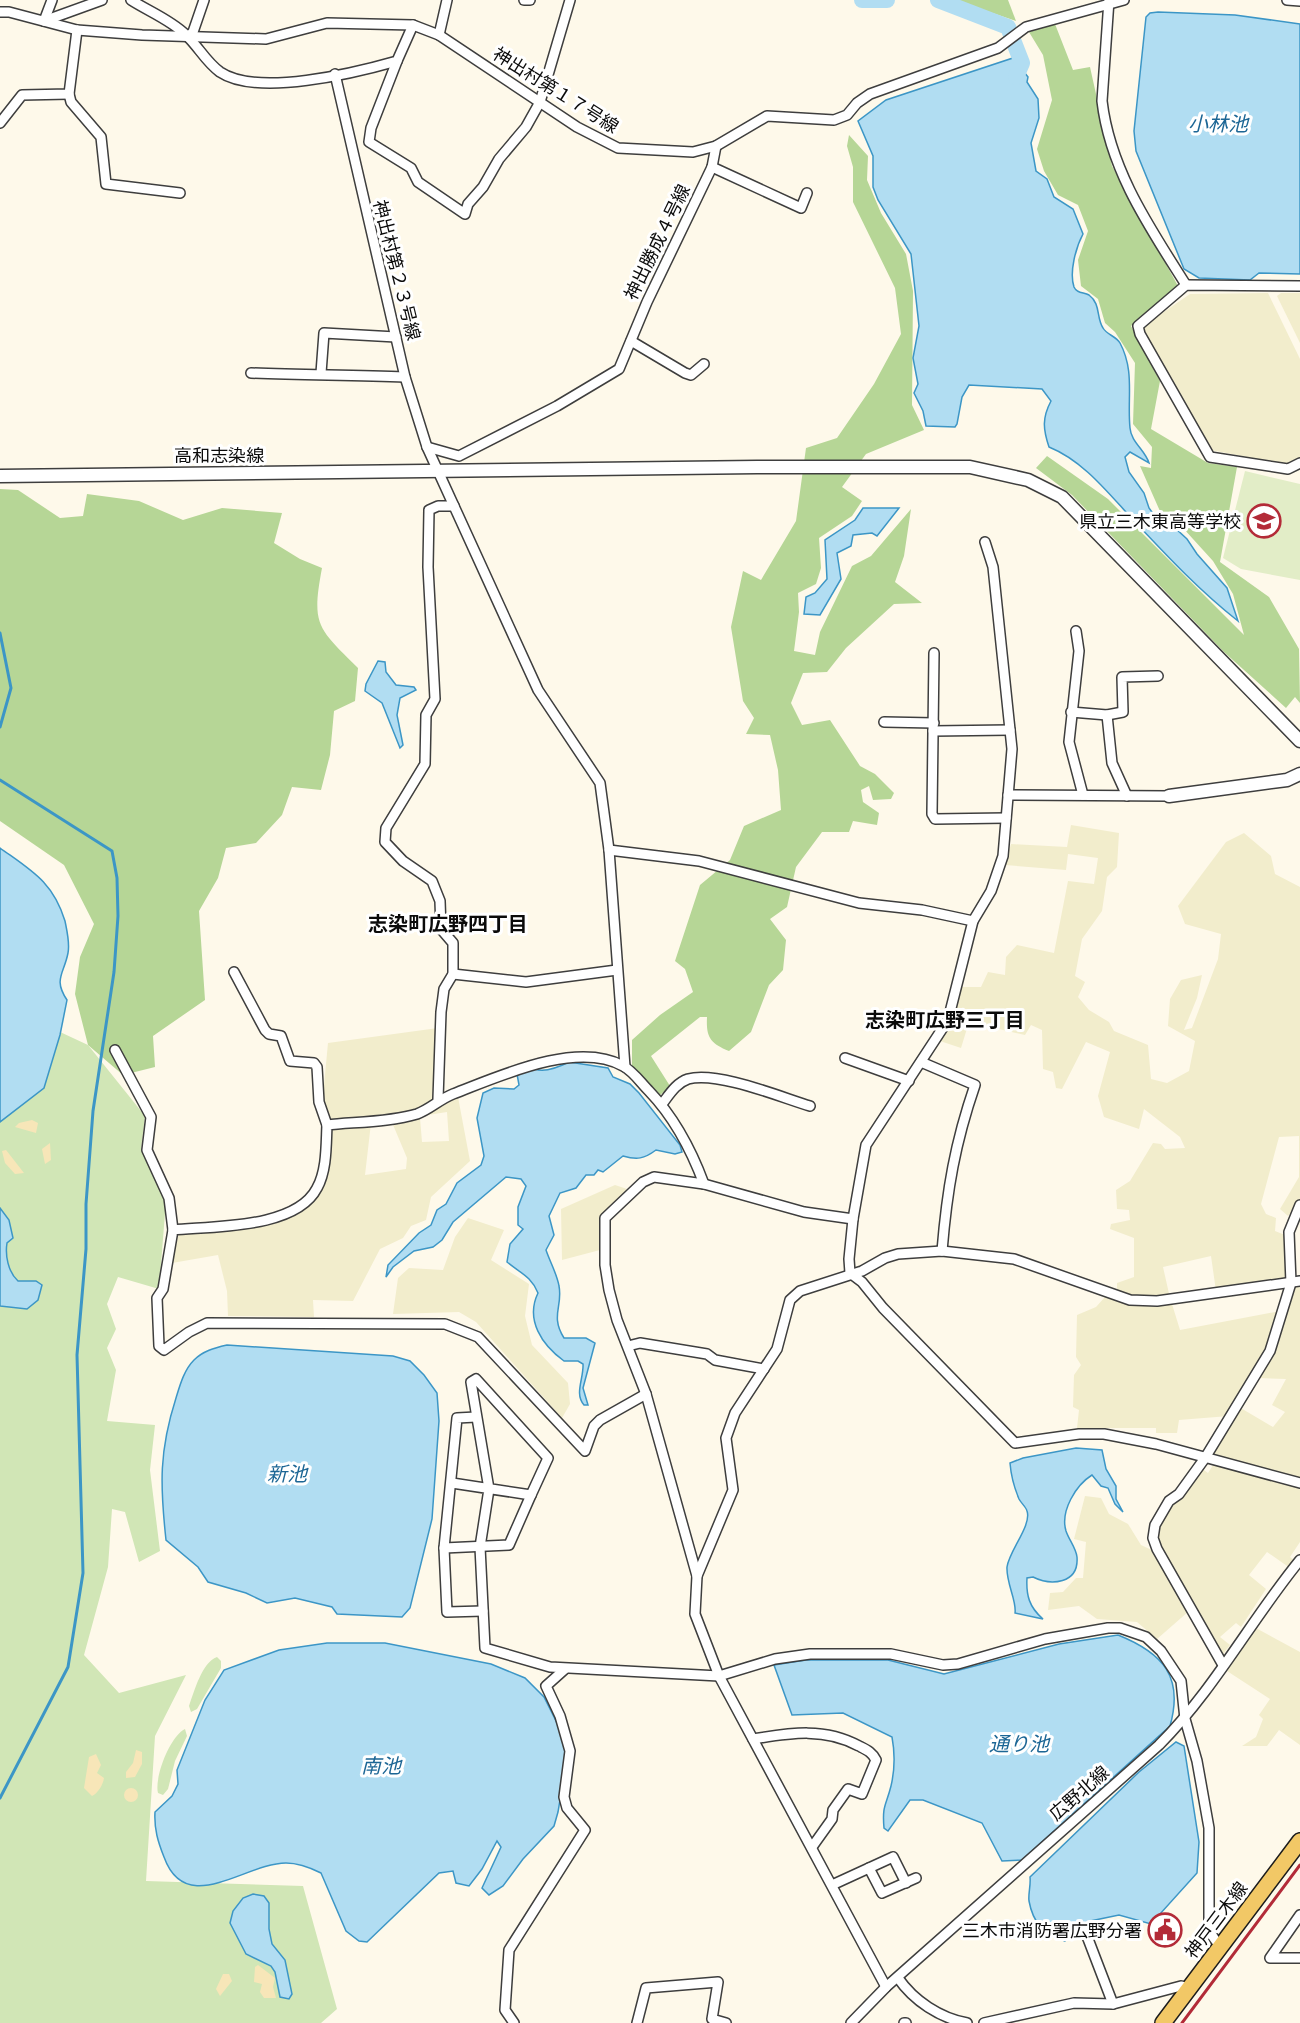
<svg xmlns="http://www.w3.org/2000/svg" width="1300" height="2023" font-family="'Source Serif 4','Noto Sans JP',serif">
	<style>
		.farmland { fill: #f2edcc }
		.green { fill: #d1e6b6 }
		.forest { fill: #b6d696 }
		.sand { fill: #f7e6b8 }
		.pitch { fill: #e2edc7 }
		.water { fill: #b1ddf2; stroke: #3c96c6; stroke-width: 1.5 }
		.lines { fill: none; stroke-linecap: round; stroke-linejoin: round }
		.stream { stroke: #3c96c6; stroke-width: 3 }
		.river { stroke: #b1ddf2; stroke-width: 16 }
		.minor-casing { stroke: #3e3e3e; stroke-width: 12 }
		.tertiary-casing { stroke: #3e3e3e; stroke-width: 15 }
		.primary-casing { stroke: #1c1c1c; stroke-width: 18 }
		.minor { stroke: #fff; stroke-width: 9 }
		.tertiary { stroke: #fff; stroke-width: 12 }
		.primary { stroke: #f2c866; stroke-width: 15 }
		.rail { stroke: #b32b38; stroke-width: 3 }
		.labels { text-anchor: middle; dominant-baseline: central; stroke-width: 6; stroke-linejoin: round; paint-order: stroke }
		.street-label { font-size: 18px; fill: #0b0b0b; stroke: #fff }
		.poi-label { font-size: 18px; fill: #0b0b0b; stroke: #fff; text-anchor: end }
		.water-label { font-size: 20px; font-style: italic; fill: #1c6695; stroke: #fff }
		.neighbourhood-label { font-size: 20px; font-weight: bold; fill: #0b0b0b; stroke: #fff }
	</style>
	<rect width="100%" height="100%" fill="#fef9ea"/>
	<g class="farmland">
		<polygon points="1268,293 1300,359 1300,459 1289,465 1211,450 1142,327 1190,294"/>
		<polygon points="1281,293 1300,293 1300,343 1277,296"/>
		<polygon points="1071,825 1119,833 1117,867 1107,877 1102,911 1082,939 1075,976 1085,982 1078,997 1089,1010 1109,1022 1114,1031 1148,1045 1151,1079 1167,1083 1189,1071 1195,1041 1168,1026 1170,999 1181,980 1202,975 1197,998 1184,1030 1192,1028 1218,959 1221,934 1185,924 1178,906 1226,842 1244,833 1271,856 1275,874 1300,887 1300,1202 1288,1216 1280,1209 1299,1177 1299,1136 1279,1137 1261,1204 1266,1214 1276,1218 1275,1231 1285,1235 1288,1280 1216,1291 1211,1256 1163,1267 1170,1298 1137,1298 1117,1293 1117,1283 1134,1277 1134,1238 1110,1229 1111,1224 1130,1220 1129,1210 1117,1209 1116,1190 1130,1181 1153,1143 1161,1144 1165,1149 1185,1148 1180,1137 1144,1109 1139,1129 1104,1117 1098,1096 1110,1052 1086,1042 1062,1089 1056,1088 1053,1072 1043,1069 1042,1030 1031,1025 1025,1035 969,1022 961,1048 940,1041 955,1010 961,987 981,987 988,972 1005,975 1006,957 1017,945 1054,953 1068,881 1094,884 1098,858 1068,854 1066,870 1005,865 1011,844 1067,847"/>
		<polygon points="438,1028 433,1099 417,1111 329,1120 323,1096 328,1043"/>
		<polygon points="458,1097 470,1161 431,1197 426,1220 411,1226 403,1238 380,1249 353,1301 313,1300 314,1317 228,1316 227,1291 218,1255 172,1263 179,1233 245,1229 275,1223 306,1209 325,1182 332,1128 371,1123 365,1175 406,1169 407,1158 391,1120 420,1118 422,1142 449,1141 447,1112 428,1115 426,1113 442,1103"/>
		<polygon points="615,1185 627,1189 599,1219 600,1250 562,1260 561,1209"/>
		<polygon points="468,1218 504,1230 491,1260 529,1284 525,1316 532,1345 568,1383 570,1404 562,1418 476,1322 459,1312 393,1314 398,1278 409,1268 443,1270 455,1237"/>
		<polygon points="1300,1286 1300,1479 1207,1457 1239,1407 1273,1427 1285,1412 1272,1405 1286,1379 1259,1378 1292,1287"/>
		<polygon points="1105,1297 1136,1303 1172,1304 1180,1330 1280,1311 1268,1351 1229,1416 1179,1420 1177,1433 1156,1433 1156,1428 1077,1428 1079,1410 1073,1407 1074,1375 1081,1365 1076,1357 1077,1315 1096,1307"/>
		<polygon points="1215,1462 1300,1486 1300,1542 1290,1557 1295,1561 1290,1568 1267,1552 1249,1575 1266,1589 1241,1627 1236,1623 1220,1637 1230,1645 1215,1665 1212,1649 1156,1539 1160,1523 1171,1502 1201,1468 1208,1473"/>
		<polygon points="1085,1496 1101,1498 1109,1514 1128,1524 1141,1545 1156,1552 1189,1611 1157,1639 1137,1622 1097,1619 1079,1606 1048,1610 1050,1593 1063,1592 1076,1578 1083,1578 1086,1542 1074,1539"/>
		<polygon points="1254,1627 1300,1652 1300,1745 1279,1730 1267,1746 1242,1746 1256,1737 1263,1719 1259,1715 1270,1699 1227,1671"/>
	</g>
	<g class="green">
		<polygon points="0,1004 88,1045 145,1116 141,1149 166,1201 159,1289 118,1277 107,1304 116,1329 107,1348 116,1370 107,1421 155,1425 150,1470 160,1551 139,1562 125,1512 112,1509 108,1567 84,1655 119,1693 186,1675 155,1736 146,1881 303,1886 337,2009 321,2023 0,2023"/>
		<path d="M 217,1657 L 221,1661 L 221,1668 L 197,1709 L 191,1712 L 189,1706 C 194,1692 202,1662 217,1657 Z"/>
		<path d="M 185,1729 L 187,1736 L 175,1761 L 168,1789 L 163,1795 L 158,1793 C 154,1778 170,1736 185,1729 Z"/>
	</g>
	<g class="forest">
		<polygon points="954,0 1008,0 1016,21"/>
		<polygon points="1055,24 1073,70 1090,67 1112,166 1178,286 1131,326 1160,381 1151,429 1208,463 1237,467 1220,562 1269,597 1299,649 1300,703 1295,697 1286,708 1224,652 1072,495 1036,468 1047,456 1108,499 1244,635 1233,594 1213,561 1183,528 1163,518 1140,466 1151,468 1152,447 1133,424 1135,363 1115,332 1105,323 1098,299 1081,286 1078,260 1088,231 1078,205 1058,195 1044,171 1037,149 1052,100 1043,55 1029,32"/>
		<path d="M 849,135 L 868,156 L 867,180 L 881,213 L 906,254 L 913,291 L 912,405 L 924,430 L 866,454 L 842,487 L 862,501 L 852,516 L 819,538 L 821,568 L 816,584 L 798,593 L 799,612 L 794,651 L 815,655 L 820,632 L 852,566 L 871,556 L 911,509 L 904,556 L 895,582 L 922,603 L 894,604 L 846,648 L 827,672 L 803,673 L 791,703 L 802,725 L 830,720 L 860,766 L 875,774 L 894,793 L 891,799 L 873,800 L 869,786 L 861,790 L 863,802 L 879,813 L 877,825 L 853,821 L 849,832 L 822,832 L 796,867 L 787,907 L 770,919 L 786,940 L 783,970 L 769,985 L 751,1032 L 729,1051 C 710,1043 706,1037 707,1017 L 700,1017 L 651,1056 L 670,1086 L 658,1097 L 632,1071 L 632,1040 L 660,1015 L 693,992 L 685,969 L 675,961 L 700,885 L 730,860 L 744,826 L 781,810 L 778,770 L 770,735 L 746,734 L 754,718 L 743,701 L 731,627 L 743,571 L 761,580 L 796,521 L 806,448 L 837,438 L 874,384 L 901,334 L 895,288 L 853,202 L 853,167 L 847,146 Z"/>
		<path d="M 0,489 L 18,490 L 60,518 L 83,516 L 87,494 L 139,501 L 183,520 L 222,508 L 282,513 L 274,543 L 300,559 L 322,568 C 311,626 318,628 358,668 L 355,701 L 334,711 L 330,755 L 321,790 L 292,787 L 282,815 L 256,843 L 226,848 L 218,878 L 199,911 L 205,1000 L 153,1036 L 155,1067 L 123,1075 L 88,1045 L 75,994 L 80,957 L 94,924 L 64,865 L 0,821 Z"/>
	</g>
	<g class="sand">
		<polygon points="32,1120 38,1123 36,1133 15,1127 19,1123"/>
		<polygon points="50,1143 51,1160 45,1164 42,1149"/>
		<polygon points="6,1150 24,1173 15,1174 5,1163 2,1151"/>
		<polygon points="136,1750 142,1752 142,1764 135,1777 126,1778 126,1772 133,1763"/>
		<path d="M 96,1754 L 101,1765 L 97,1773 L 104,1778 C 103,1785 98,1793 92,1796 L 84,1788 L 89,1757 Z"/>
		<circle cx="131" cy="1795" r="7"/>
		<polygon points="258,1965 275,1978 273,1987 276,1998 264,1998 260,1992 262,1984 254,1982 255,1967"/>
		<polygon points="223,1974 229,1974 232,1981 220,1996 216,1989"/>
	</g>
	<polygon class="pitch" points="1245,471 1300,484 1300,580 1241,569 1223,558"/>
	<g class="water">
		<polygon points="1158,12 1235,15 1300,24 1300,274 1259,273 1250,280 1199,278 1184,269 1136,151 1134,131 1146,17 1150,13"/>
		<path d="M 1013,58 L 1028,77 L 1027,82 L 1038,99 L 1039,118 L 1031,143 L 1036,171 L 1047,179 L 1054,197 L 1073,209 L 1083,234 C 1076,247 1069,272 1074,287 C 1077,294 1084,292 1089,295 C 1101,304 1096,317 1103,328 C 1107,335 1116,336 1120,343 C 1135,371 1127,398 1130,428 C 1131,442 1145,450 1149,463 L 1130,452 L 1125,457 L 1129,472 L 1144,493 L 1149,508 L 1160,523 L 1175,528 L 1187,539 L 1197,554 L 1227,588 L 1238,621 C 1201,592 1169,558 1138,525 C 1111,497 1086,462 1049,447 C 1043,429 1042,418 1051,401 L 1042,389 L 969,385 L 962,397 L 957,424 L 955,427 L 926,426 L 923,411 L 914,393 L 918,384 L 913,358 L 919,326 L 911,254 L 878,200 L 873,187 L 873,156 L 858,121 L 886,100 Z"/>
		<polygon points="863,508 899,508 877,536 872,533 853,535 851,546 837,553 841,579 820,615 804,614 806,597 815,593 827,579 825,540 855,520"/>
		<polygon points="378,661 385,662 386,672 396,685 414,687 416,690 400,698 397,715 403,745 400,748 382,703 365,691 366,684"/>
		<path d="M 0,848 C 32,871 53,882 65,921 C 67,931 70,943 68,953 C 64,974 53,979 67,1000 L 60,1035 L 44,1088 L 0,1122 Z"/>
		<path d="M 569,1062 L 608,1068 L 613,1077 L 630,1084 L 639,1093 L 680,1145 L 682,1152 L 675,1154 L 656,1150 C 644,1159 637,1160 623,1156 L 603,1172 L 598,1170 L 594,1175 L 586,1175 L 576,1188 L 560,1193 L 549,1216 L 554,1235 L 546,1250 C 550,1262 557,1274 559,1286 C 563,1306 550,1316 564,1338 L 586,1338 L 595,1343 L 583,1388 L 588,1405 L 584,1405 C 574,1394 584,1378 583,1364 L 578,1361 L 564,1361 C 542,1345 525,1320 538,1293 C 531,1276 520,1273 507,1262 L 510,1244 L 523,1229 L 518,1225 L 518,1207 L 526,1186 L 521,1179 L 506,1177 L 453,1222 L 442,1240 L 433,1247 L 414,1251 L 393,1267 L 386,1277 L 388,1265 L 419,1233 L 431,1225 L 437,1210 L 446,1204 L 457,1183 L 481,1165 L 484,1156 L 477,1118 L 483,1093 L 494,1088 L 514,1089 L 519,1085 L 517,1074 L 535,1069 C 545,1073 559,1067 569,1062 Z"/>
		<path d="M 0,1208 L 9,1220 L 13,1238 L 7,1243 C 5,1255 8,1272 18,1281 L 36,1281 L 42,1285 L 38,1300 L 27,1309 L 0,1306 Z"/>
		<path d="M 227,1345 L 393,1356 L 410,1361 L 424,1375 L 437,1393 L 439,1421 L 432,1519 L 410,1608 L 402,1617 L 337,1614 L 332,1607 L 295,1598 L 267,1603 L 246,1593 L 208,1582 L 198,1567 L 166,1540 C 160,1485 159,1451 176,1398 C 180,1385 184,1370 194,1360 C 203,1351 214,1348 227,1345 Z"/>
		<path d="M 1076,1448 L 1102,1450 L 1106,1469 L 1116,1486 L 1116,1499 L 1123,1512 L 1115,1504 L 1108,1488 L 1101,1486 L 1092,1475 C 1076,1485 1060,1511 1066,1531 C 1069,1540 1076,1548 1077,1557 C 1079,1584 1051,1586 1033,1577 L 1027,1578 C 1026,1595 1029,1607 1043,1619 L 1015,1613 C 1017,1601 1006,1583 1007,1567 C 1009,1551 1032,1525 1027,1511 C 1026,1507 1021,1503 1019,1499 C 1014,1487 1011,1476 1010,1463 L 1023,1458 Z"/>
		<path d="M 1118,1635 C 1163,1653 1184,1677 1170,1726 L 1022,1860 L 1002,1861 L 982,1823 L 923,1800 L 910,1800 L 888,1831 L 884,1828 C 882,1805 886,1806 891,1786 C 895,1769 895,1753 892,1737 L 843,1713 L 792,1715 L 774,1665 L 806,1660 L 888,1660 L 944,1674 L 1059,1644 Z"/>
		<path d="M 327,1643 L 385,1643 L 491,1664 L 525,1678 L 544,1697 L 560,1729 L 567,1758 L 558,1812 L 554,1826 L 523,1859 L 503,1886 L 489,1895 L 482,1888 L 501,1847 L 497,1841 L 482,1869 L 469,1886 L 456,1883 L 453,1871 L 439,1873 L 367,1942 L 359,1941 L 346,1931 L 321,1873 C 311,1868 298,1863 286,1863 C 245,1863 186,1918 164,1857 C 158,1842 154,1829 155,1812 L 172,1796 L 178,1784 L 177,1770 L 205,1700 L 224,1670 L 279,1650 Z"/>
		<path d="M 1176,1742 L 1184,1746 L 1199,1842 L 1197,1873 L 1151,1924 L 1119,1915 L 1076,1924 L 1065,1941 C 1044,1935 1033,1923 1029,1901 C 1028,1894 1031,1885 1030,1877 L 1139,1772 Z"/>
		<polygon points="253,1894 264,1896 269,1903 269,1929 272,1944 285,1960 292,1994 289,1999 280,1997 275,1972 271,1966 246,1954 230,1923 233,1911 243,1898"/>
	</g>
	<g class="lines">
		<g class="stream">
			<polyline points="0,633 11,688 0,727"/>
			<polyline points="0,780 112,851 117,878 118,916 114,972 93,1111 86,1204 86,1249 77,1355 83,1573 68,1667 0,1798"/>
		</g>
		<g class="river">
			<polyline points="862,0 887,0"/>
			<polyline points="938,0 1008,27 1022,63 1016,77"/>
		</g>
		<g class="minor-casing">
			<g id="minor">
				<path d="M 131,0 C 148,11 171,20 186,35 C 198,46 206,62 220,72 C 257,97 355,73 397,61 L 413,25"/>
				<polyline points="524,0 530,0"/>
				<path d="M 1109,0 L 1102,101 C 1110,170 1150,228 1186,285"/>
				<polyline points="1287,0 1300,1"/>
				<polyline points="0,12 9,12 77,30 142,35 266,39 327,23 413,25 439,35 577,127 618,148 693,152 716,146 767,116 834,120 847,115 857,103 870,94 998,48 1026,27 1124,0"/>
				<polyline points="44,21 102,0"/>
				<polyline points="44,21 52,0"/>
				<polyline points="439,35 447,0"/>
				<polyline points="188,37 193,32 204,0"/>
				<polyline points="397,61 371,128 369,142 411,168 418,182 465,214 468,204 483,187 499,159 526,127 540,102 570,0"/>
				<polyline points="335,74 405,377 427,447 538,690 600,783 609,850 625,1067"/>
				<polyline points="69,94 71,102 101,137 106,184 180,193"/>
				<polyline points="0,123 22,95 69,94 77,30"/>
				<polyline points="712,167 801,208 807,193"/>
				<polyline points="1300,286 1186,285 1138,326 1140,334 1210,457 1288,469 1300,463"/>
				<polyline points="631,341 685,373 691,375 704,364"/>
				<path d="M 251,373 C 303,375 353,375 405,377"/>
				<polyline points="321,373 324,333 396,337"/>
				<polyline points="427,447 459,456 557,406 619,369 647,302 712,167 716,146"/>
				<polyline points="985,542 993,567 1012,749 1003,856 991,891 973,921 948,1020 866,1145 853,1219 849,1259 850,1273 862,1282 883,1308 1015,1443 1079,1434 1104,1434 1156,1444 1300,1483"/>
				<polyline points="1076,631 1079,651 1069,742 1083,795"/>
				<polyline points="934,653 932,814 935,819 1006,818"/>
				<polyline points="1071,712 1107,715 1123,712 1122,677 1158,676"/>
				<polyline points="1107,715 1112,763 1127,796"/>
				<polyline points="884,722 934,723"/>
				<polyline points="933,731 1010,730"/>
				<polyline points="1008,795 1169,796"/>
				<polyline points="609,850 699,861 859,903 922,910 973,921"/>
				<polyline points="234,972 265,1030 269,1034 281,1036 290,1061 314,1063 317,1067 319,1102 327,1125"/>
				<polyline points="453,974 526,982 617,970"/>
				<polyline points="115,1050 151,1117 147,1150 169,1198 173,1230"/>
				<polyline points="845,1058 909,1081"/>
				<path d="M 921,1062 L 975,1085 C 955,1143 947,1190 942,1251"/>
				<polyline points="438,1099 441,1012 444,989 453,974 453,943 441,929 440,901 432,881 403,861 385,842 386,828 425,764 426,715 435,699 428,567 429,510 438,506 454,506"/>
				<path d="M 662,1104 C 669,1095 676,1083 688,1079 C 718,1071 780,1097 810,1106"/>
				<polyline points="628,1346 640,1343 707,1354 715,1360 764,1369"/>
				<path d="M 646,1394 L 600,1420 L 594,1426 L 585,1451 L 478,1337 L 445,1324 L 207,1323 L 189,1332 L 164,1350 L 159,1346 L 157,1298 L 163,1289 L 173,1230 C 213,1226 296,1229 317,1188 C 327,1170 326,1145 327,1125 C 354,1122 391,1122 417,1114 C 429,1110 440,1099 453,1094 C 498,1077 576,1040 623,1066 C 633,1071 641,1083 649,1091 C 675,1118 691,1149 704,1184"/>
				<polyline points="476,1417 457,1418 444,1548 509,1545 531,1495"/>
				<polyline points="452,1483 531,1495 548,1458 476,1379 471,1382 489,1489 480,1547 485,1648 550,1667 719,1676 775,1659 810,1654 891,1654 943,1665 958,1664 1045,1639 1108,1628 1120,1628 1146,1637 1161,1651 1181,1681 1185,1719 1197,1761 1209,1828 1209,1931 1216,1941 1222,1945"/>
				<polyline points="444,1548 447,1612 483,1611"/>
				<polyline points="697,1576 646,1394 617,1320 609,1290 605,1265 605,1218 643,1182 654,1177 704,1184 804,1212 853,1219"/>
				<polyline points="1223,1665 1157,1549 1153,1538 1155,1525 1169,1501 1179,1494 1205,1458 1270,1351 1291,1283 1289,1232 1300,1205"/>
				<path d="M 753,1739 C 790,1733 825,1727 859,1746 C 867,1750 872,1752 876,1760 L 862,1794 L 848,1789 L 833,1810 L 832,1819 L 812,1847"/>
				<polyline points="869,1868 882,1893 916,1878"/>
				<polyline points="832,1885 893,1857 906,1883"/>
				<polyline points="1300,1915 1270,1958 1300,1958"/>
				<polyline points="1085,1931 1113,2004"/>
				<path d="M 898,1978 C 914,2001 940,2018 967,2023"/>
				<polyline points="886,1987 719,1676 695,1614 697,1576 733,1490 726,1438 735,1413 777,1349 790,1300 800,1291 862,1271 885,1258 898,1254 942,1251 1014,1259 1130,1300 1157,1301 1300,1281"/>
				<polyline points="514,2023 505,2010 509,1950 585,1830 567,1808 564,1797 570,1751 560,1716 546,1686 565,1669"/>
				<polyline points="637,2023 646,1988 718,1982 712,2019 726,2023"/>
				<path d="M 851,2023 L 886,1987 L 1159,1745 C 1214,1690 1251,1620 1300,1560"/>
				<polyline points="904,2023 906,2023"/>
				<polyline points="984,2023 1074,2003 1113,2004 1181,1986 1190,1988"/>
			</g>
		</g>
		<g class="tertiary-casing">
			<g id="tertiary">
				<polyline points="0,476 757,467 970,467 1028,480 1062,497 1300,741"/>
				<polyline points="1169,796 1287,780 1300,774"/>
			</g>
		</g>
		<g class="primary-casing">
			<polyline id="primary" points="1163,2023 1300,1841"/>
		</g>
		<use href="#minor" class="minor"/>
		<use href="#tertiary" class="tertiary"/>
		<use href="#primary" class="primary"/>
		<polyline class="rail" points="1182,2023 1300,1865"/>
	</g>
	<defs>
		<g id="school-ring" transform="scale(1.725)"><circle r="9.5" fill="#fff" stroke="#b32b38" stroke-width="1.5"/><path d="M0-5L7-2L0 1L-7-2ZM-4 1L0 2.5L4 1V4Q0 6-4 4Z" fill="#b32b38"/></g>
		<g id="civic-ring" transform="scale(1.725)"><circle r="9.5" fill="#fff" stroke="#b32b38" stroke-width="1.5"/><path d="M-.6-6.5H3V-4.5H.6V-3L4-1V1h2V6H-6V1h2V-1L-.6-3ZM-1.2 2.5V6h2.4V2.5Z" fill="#b32b38"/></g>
	</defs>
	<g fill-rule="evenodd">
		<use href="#school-ring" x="1264" y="521"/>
		<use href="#civic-ring" x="1165" y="1930"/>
	</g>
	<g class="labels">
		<g class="street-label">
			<text transform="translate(556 90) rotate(32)">神出村第１７号線</text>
			<text transform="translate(657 242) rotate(-64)">神出勝成４号線</text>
			<text transform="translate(397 270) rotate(76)">神出村第２３号線</text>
			<text x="219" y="455">高和志染線</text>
			<text transform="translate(1079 1793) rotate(-41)">広野北線</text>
			<text transform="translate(1216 1920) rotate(-53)">神戸三木線</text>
		</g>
		<g class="poi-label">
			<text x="1241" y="521">県立三木東高等学校</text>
			<text x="1142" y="1930">三木市消防署広野分署</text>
		</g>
		<g class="water-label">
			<text x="1218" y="124">小林池</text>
			<text x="287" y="1474">新池</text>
			<text x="1019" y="1744">通り池</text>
			<text x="381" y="1766">南池</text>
		</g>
		<g class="neighbourhood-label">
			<text x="448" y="924">志染町広野四丁目</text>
			<text x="945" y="1020">志染町広野三丁目</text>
		</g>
	</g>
</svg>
